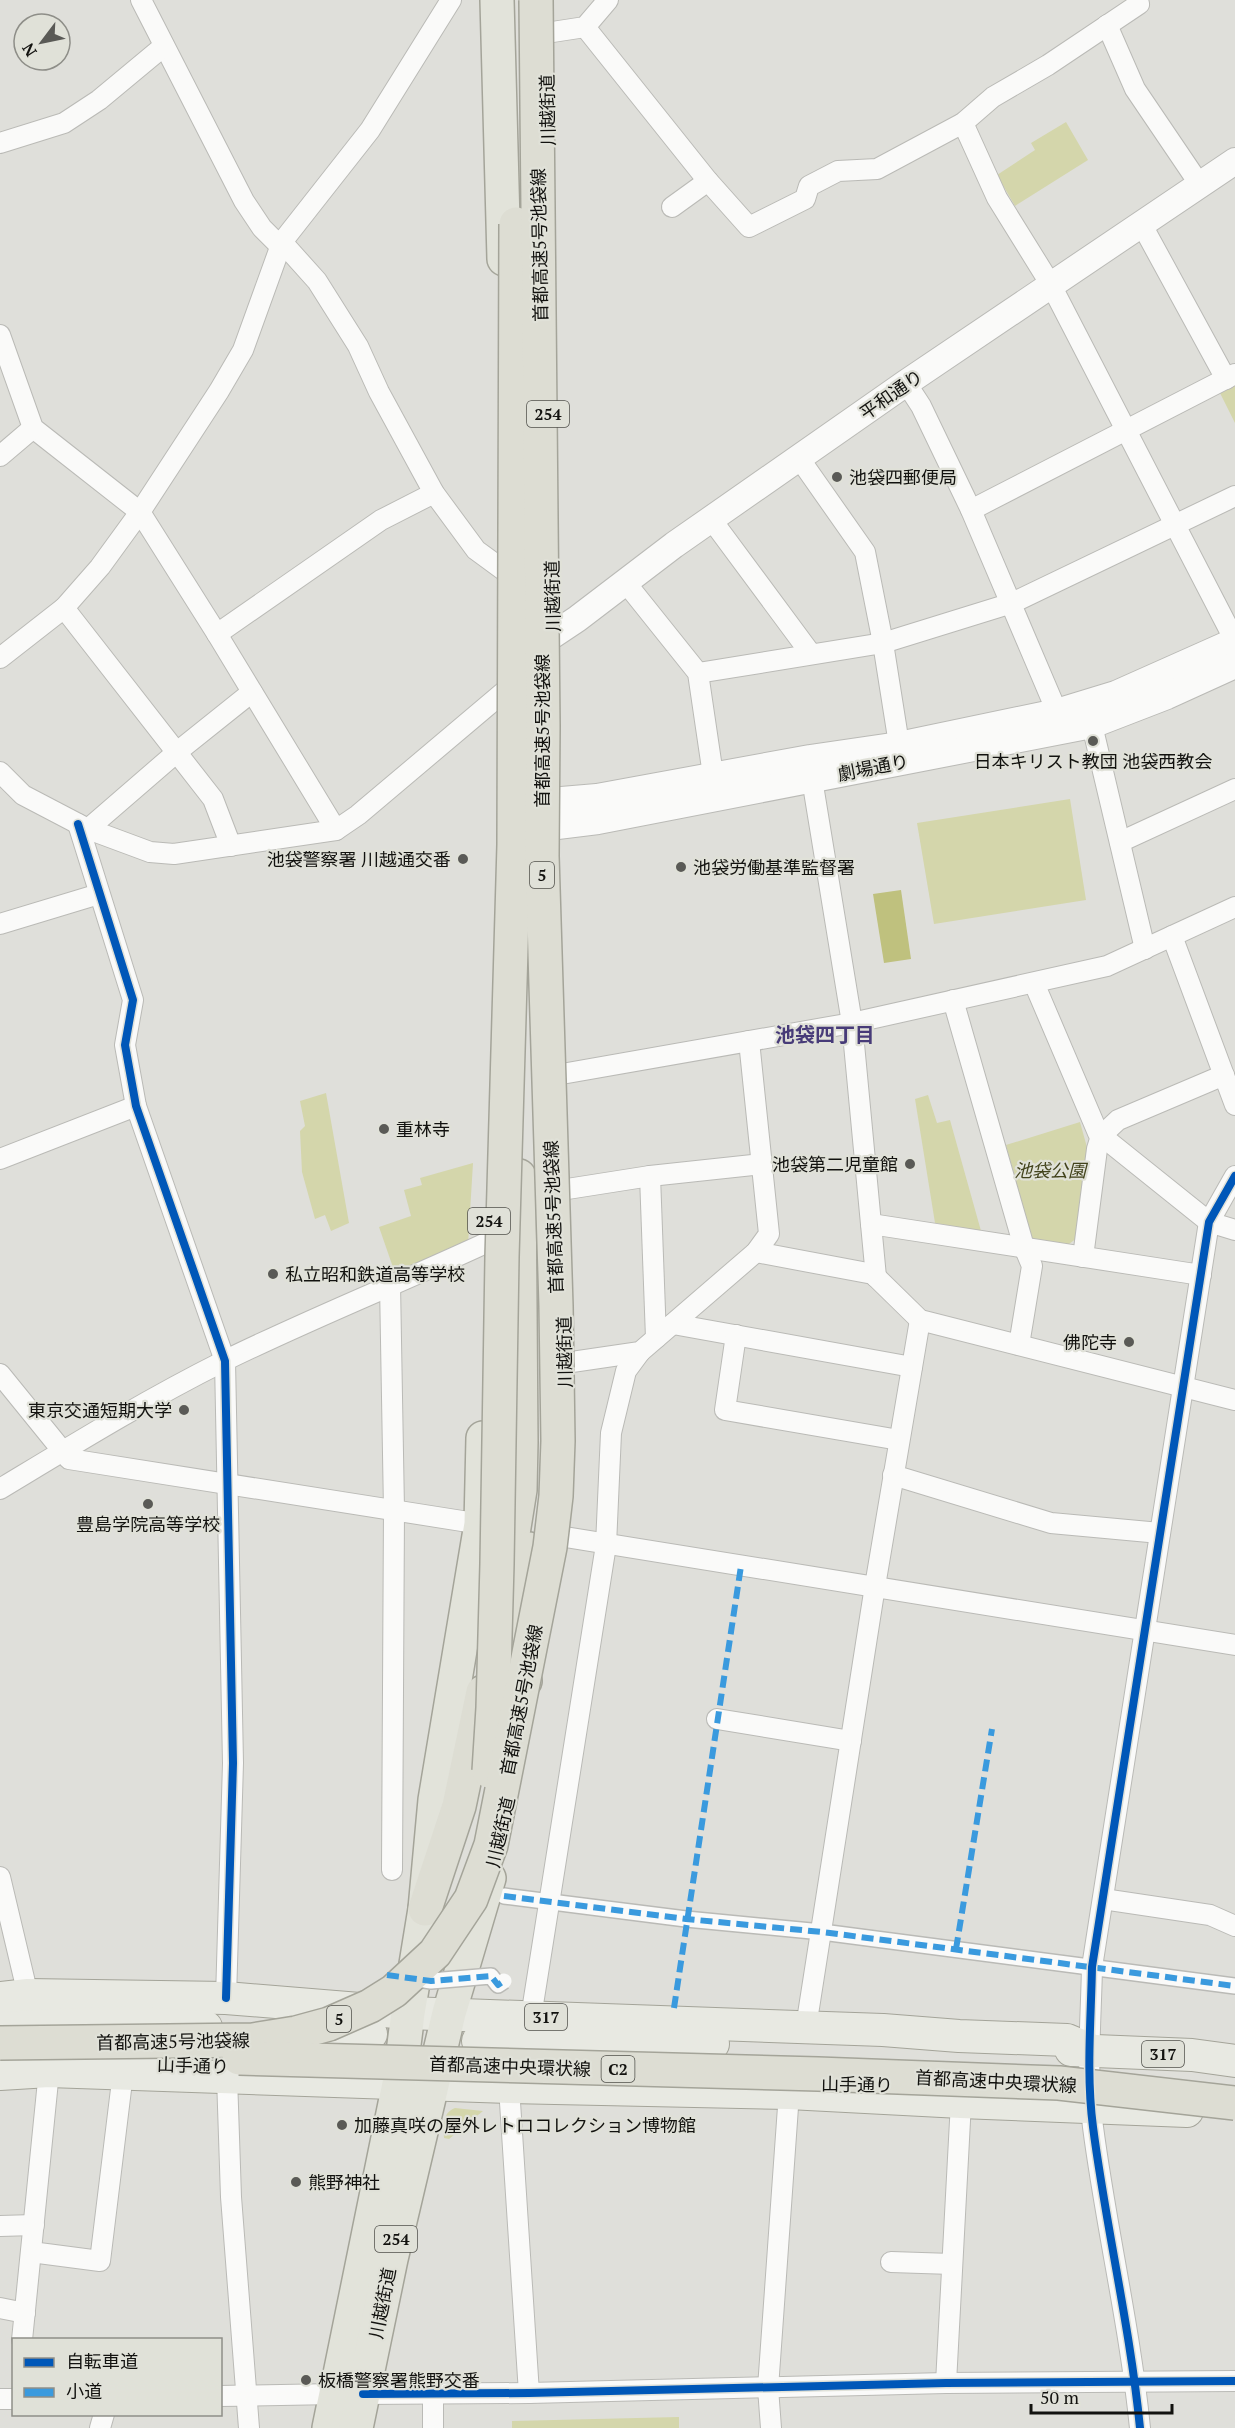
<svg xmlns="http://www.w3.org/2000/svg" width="1235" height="2428" font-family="'PT Serif','Noto Sans JP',serif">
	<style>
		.green { fill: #d4d6ab }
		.water { fill: #bfc17e }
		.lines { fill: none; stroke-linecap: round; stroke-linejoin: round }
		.primary-tunnel { stroke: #c0c0bc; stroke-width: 32; stroke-dasharray: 32 16; stroke-linecap: butt }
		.pedestrian-casing { stroke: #babab6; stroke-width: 18 }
		.minor-casing { stroke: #babab6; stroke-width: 22 }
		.tertiary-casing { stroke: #babab6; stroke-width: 28 }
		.primary-casing { stroke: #a4a499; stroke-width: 34 }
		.trunk-casing { stroke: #a4a499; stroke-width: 36 }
		.motorway-casing { stroke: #a4a499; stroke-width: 36 }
		.pedestrian { stroke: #fafaf9; stroke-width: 15 }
		.minor { stroke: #fafaf9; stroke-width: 20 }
		.tertiary { stroke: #fafaf9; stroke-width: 26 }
		.primary { stroke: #e8e9e2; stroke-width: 32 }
		.trunk { stroke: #e2e3da; stroke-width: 33 }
		.motorway { stroke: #ddddd3; stroke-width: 33 }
		.pedestrian-bridge-casing { stroke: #babab6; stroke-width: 18; stroke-linecap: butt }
		.motorway-bridge-casing { stroke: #a4a499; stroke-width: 36; stroke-linecap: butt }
		.pedestrian-bridge { stroke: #fafaf9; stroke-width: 15 }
		.motorway-bridge { stroke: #ddddd3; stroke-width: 33 }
		.quiet { stroke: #3a9ade; stroke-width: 6; stroke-dasharray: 12 6; stroke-linecap: butt }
		.cycleway-casing { stroke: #e0e1d8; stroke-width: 11 }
		.cycleway { stroke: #0057b8; stroke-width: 8 }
		.poi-dot { fill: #5a5a56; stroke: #e0e1d8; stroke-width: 2 }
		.labels { text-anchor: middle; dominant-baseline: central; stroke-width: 4.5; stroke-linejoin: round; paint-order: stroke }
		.shield { fill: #e0e1d8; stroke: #50504b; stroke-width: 1.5 }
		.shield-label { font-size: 16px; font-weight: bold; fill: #12120f }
		.street-label { font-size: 18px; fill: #12120f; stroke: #e0e1d8 }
		.poi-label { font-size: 18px; fill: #12120f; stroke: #e0e1d8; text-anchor: start }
		.park-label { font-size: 18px; font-style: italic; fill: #42431c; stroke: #e0e1d8 }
		.neighbourhood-label { font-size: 20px; font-weight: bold; fill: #473b78; stroke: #e0e1d8 }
	</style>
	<rect width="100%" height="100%" fill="#dfdfda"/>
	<g class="green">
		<polygon points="1066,122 1088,160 1015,206 997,175 1035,150 1031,143"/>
		<polygon points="1235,385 1235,423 1220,393"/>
		<polygon points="1070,799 1086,900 934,924 917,823"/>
		<polygon points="326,1093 349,1223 331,1231 325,1215 315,1219 302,1172 300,1131 305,1126 300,1101"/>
		<polygon points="928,1095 937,1123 950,1120 981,1231 935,1223 915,1099"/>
		<polygon points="1080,1122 1088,1151 1077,1238 1065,1247 1032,1240 1006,1145"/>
		<polygon points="473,1163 468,1245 396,1276 379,1227 411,1216 404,1190 422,1185 420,1178"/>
		<path d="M 455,2108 L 483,2111 L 449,2139 L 444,2138 C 444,2125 442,2113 455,2108 Z"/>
		<polygon points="679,2417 679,2428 512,2428 512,2421"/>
	</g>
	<polygon class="water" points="901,890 911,959 884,963 873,894"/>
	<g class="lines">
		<polyline class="primary-tunnel" points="378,2035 478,2041"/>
		<g class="pedestrian-casing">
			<polyline id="pedestrian" points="504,1896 686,1919 822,1932 1235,1986"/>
		</g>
		<g class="minor-casing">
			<g id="minor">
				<polyline points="141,0 244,201 262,228 280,246"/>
				<polyline points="1107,25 1135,89 1200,185"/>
				<polyline points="585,27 708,181 749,227 805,199 809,186 838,171 877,169 963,123 993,97 1048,65 1139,4 1138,0"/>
				<polyline points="546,33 585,27 608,0"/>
				<polyline points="963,123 997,198 1051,285 1235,641"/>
				<polyline points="0,143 64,123 99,100 164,46"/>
				<polyline points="672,207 708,181"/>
				<polyline points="1142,225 1226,379"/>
				<polyline points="282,242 317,281 358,346 379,392 434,493 476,550 506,572"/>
				<polyline points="0,335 33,428 140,512 217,634 336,830"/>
				<polyline points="906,383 921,406 971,510 1057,712"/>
				<polyline points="0,456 33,428"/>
				<polyline points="799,458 865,552 883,643 901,757"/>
				<polyline points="971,510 1235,374"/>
				<polyline points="711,519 811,654"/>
				<polyline points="626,583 698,673 713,775"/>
				<polyline points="64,608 213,799 231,846"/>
				<polyline points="217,634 381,520 434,493"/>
				<polyline points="0,658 64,608 100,567 140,512 219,391 243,350 282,242 370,130 451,0"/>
				<polyline points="698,673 883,643 1012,603 1235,496"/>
				<polyline points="1092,725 1145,949"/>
				<polyline points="0,772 23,795 88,829 150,852 174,854 336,830 358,815 505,691"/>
				<polyline points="812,779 852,1023 876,1277"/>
				<polyline points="78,824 133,1000 125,1045 136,1106 225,1361 233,1763 226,1998"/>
				<polyline points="88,829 177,752 252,692"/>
				<polyline points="1120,842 1235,789"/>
				<polyline points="0,924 99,894"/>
				<polyline points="1172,936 1235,1105"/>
				<polyline points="1034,983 1098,1133 1209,1222 1235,1230"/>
				<polyline points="953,1000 1024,1247 1032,1266 1019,1345"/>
				<polyline points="556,1075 852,1023 1107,966 1235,907"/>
				<polyline points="0,1159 136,1106"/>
				<polyline points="650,1176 656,1338"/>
				<polyline points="561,1190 650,1176 762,1164"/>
				<polyline points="871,1224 1201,1275"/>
				<polyline points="756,1252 873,1274 920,1320 1235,1400"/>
				<polyline points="1083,1257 1097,1149 1101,1136 1118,1120 1224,1075"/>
				<polyline points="390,1284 394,1510 392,1870"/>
				<polyline points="673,1324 912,1367"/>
				<polyline points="736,1335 725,1410 899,1440"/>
				<polyline points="565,1363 640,1352 756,1252 769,1234 749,1041"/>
				<polyline points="0,1374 69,1459 481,1524"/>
				<polyline points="893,1475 1051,1523 1160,1533"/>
				<path d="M 0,1489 C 73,1445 146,1400 222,1362 C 309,1319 400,1283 488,1242"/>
				<polyline points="559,1536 1235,1645"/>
				<polyline points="717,1719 851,1741"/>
				<polyline points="0,1877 28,1995"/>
				<polyline points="1103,1899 1210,1915 1235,1926"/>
				<polyline points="531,2017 606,1545 611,1433 626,1371 640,1352"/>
				<polyline points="806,2027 875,1586 920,1320"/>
				<polyline points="227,2077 231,2197 249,2428"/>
				<polyline points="509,2087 529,2393"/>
				<polyline points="0,2226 34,2225"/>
				<polyline points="31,2252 100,2261 123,2073"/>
				<polyline points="891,2262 952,2264"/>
				<polyline points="0,2308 25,2313"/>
				<polyline points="22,2340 49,2071"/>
				<polyline points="946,2383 961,2102"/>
				<polyline points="433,2393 433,2428"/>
				<polyline points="363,2394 529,2393 946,2383 1235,2381"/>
				<polyline points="220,2396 335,2394"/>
				<polyline points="0,2399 14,2399"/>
				<polyline points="100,2428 104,2414"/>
				<polyline points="771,2428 768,2388 789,2093"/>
				<path d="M 1140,2428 C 1130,2327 1106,2227 1093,2127 C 1086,2074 1091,2019 1092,1967 L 1209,1222 L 1235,1176"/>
			</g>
		</g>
		<g class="tertiary-casing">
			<g id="tertiary">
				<polyline points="553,635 577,619 674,545 906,383 1235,161"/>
				<polyline points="526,803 597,797 810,758 899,745 1057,712 1116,694 1235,641"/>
				<polyline points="525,830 598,821 1092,725 1167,696 1235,665"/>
			</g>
		</g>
		<g class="primary-casing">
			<g id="primary">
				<polyline points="0,1998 28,1995 226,1998 408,2013 883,2030 959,2036 1067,2040 1091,2050"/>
				<polyline points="0,2028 120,2022 206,2027"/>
				<polyline points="306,2032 371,2034"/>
				<polyline points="478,2041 713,2044"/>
				<polyline points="1071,2050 1192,2055 1235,2061"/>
				<polyline points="0,2074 49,2071 509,2087 789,2093 961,2102 1187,2111"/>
			</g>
		</g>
		<g class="trunk-casing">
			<g id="trunk">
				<polyline points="497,0 504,259"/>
				<polyline points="329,2428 399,2084 408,2013 425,1909 435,1800 481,1524 483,1438"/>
				<polyline points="356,2428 391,2259 449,2013 489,1878"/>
			</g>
		</g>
		<g class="motorway-casing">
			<g id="motorway">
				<polyline points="506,1577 520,1490 521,1442 519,1176"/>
				<polyline points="525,1681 514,1629 529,1549"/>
				<polyline points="425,1909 459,1806 483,1692"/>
			</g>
		</g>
		<use href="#pedestrian" class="pedestrian"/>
		<use href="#minor" class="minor"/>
		<use href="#tertiary" class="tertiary"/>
		<use href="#primary" class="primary"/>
		<use href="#trunk" class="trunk"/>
		<use href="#motorway" class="motorway"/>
		<g class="pedestrian-bridge-casing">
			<polyline id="pedestrian-bridge" points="411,1978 431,1981 491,1976 498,1985 504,1981"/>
		</g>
		<g class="motorway-bridge-casing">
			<g id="motorway-bridge">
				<polyline points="489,1771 493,1708 497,1564 502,1257 514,845 516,224"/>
				<polyline points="0,2043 253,2040 296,2033 329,2024 370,2006 394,1991 435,1953 471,1899 491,1845 550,1547 556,1496 558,1441 556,1306 542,856 543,726 536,0"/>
				<polyline points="239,2058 818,2074 1059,2083 1235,2103"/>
			</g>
		</g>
		<use href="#pedestrian-bridge" class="pedestrian-bridge"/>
		<use href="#motorway-bridge" class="motorway-bridge"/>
		<g class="quiet">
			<polyline points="504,1896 686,1919 822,1932 1235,1986"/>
			<polyline points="956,1949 992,1729"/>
			<polyline points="387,1975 431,1981 491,1976 498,1985 504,1981"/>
			<polyline points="674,2008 741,1566"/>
		</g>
		<g class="cycleway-casing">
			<g id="cycleway">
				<polyline points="78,824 133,1000 125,1045 136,1106 225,1361 233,1763 226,1998"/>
				<polyline points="363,2394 529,2393 946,2383 1235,2381"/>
				<path d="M 1140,2428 C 1130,2327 1106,2227 1093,2127 C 1086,2074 1091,2019 1092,1967 L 1209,1222 L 1235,1176"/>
			</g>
		</g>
		<use href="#cycleway" class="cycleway"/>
	</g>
	<g class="poi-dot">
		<circle cx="837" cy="477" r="6"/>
		<circle cx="1093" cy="741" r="6"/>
		<circle cx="463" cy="859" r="6"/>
		<circle cx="681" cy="867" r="6"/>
		<circle cx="384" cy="1129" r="6"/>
		<circle cx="910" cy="1164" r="6"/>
		<circle cx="273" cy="1274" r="6"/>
		<circle cx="1129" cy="1342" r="6"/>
		<circle cx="184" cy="1410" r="6"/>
		<circle cx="148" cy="1504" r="6"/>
		<circle cx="342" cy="2125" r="6"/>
		<circle cx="296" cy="2182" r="6"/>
		<circle cx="306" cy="2380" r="6"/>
	</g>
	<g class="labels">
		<g class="shield">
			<rect x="527" y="401" width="42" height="26" rx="4.5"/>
			<rect x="530" y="862" width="24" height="26" rx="4.5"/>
			<rect x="468" y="1208" width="42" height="26" rx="4.5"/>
			<rect x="525" y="2004" width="42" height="26" rx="4.5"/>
			<rect x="327" y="2006" width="24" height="26" rx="4.5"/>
			<rect x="1142" y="2041" width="42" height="26" rx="4.5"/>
			<rect x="601.5" y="2056" width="33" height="26" rx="4.5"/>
			<rect x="375" y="2226" width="42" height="26" rx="4.5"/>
		</g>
		<g class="shield-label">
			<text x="548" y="414">254</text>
			<text x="542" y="875">5</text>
			<text x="489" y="1221">254</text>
			<text x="546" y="2017">317</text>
			<text x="339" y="2019">5</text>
			<text x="1163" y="2054">317</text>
			<text x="618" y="2069">C2</text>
			<text x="396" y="2239">254</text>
		</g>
		<g class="street-label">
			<text transform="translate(547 110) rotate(-91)">川越街道</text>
			<text transform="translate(539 245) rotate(-91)">首都高速5号池袋線</text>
			<text transform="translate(891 394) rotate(-35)">平和通り</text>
			<text transform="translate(552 596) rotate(-91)">川越街道</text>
			<text transform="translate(542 731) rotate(-90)">首都高速5号池袋線</text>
			<text transform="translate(873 767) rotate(-11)">劇場通り</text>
			<text transform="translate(553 1217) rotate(-92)">首都高速5号池袋線</text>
			<text transform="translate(564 1352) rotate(-91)">川越街道</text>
			<text transform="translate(521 1700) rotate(-79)">首都高速5号池袋線</text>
			<text transform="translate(500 1832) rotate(-77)">川越街道</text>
			<text transform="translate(173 2041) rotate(-1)">首都高速5号池袋線</text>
			<text transform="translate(193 2065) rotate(2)">山手通り</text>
			<text transform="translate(510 2066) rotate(2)">首都高速中央環状線</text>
			<text transform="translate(996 2081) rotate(3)">首都高速中央環状線</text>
			<text transform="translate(857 2084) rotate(1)">山手通り</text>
			<text transform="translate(382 2303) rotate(-79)">川越街道</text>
		</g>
		<g class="poi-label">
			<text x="849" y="477">池袋四郵便局</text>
			<text x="1093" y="761" text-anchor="middle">日本キリスト教団 池袋西教会</text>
			<text x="451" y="859" text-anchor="end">池袋警察署 川越通交番</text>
			<text x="693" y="867">池袋労働基準監督署</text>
			<text x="396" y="1129">重林寺</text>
			<text x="898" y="1164" text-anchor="end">池袋第二児童館</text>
			<text x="285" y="1274">私立昭和鉄道高等学校</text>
			<text x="1117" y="1342" text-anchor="end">佛陀寺</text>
			<text x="172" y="1410" text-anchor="end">東京交通短期大学</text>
			<text x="148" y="1524" text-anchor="middle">豊島学院高等学校</text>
			<text x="354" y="2125">加藤真咲の屋外レトロコレクション博物館</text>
			<text x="308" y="2182">熊野神社</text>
			<text x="318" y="2380">板橋警察署熊野交番</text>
		</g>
		<g class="park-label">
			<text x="1050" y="1170">池袋公園</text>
		</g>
		<g class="neighbourhood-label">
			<text x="825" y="1034">池袋四丁目</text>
		</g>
	</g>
	<rect x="12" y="2338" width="210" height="78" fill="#e0e1d8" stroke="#8e8e88" stroke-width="1.5"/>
	<rect x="24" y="2358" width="30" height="9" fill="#0057b8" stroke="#8e8e88" stroke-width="1.5"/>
	<text x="66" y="2368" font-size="18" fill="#12120f">自転車道</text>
	<rect x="24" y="2388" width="30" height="9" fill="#3a9ade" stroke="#8e8e88" stroke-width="1.5"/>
	<text x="66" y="2398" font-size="18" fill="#12120f">小道</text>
	<g transform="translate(42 42) rotate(238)"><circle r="28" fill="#e0e1d8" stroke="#8e8e88" stroke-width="1.5"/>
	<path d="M0-4.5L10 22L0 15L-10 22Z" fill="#5a5a56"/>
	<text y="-9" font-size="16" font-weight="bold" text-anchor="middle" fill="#12120f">N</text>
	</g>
	<path d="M1031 2404v9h141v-9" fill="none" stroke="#12120f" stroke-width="3"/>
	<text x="1040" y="2404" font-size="18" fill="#12120f" stroke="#e0e1d8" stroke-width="4.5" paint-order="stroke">50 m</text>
</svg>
